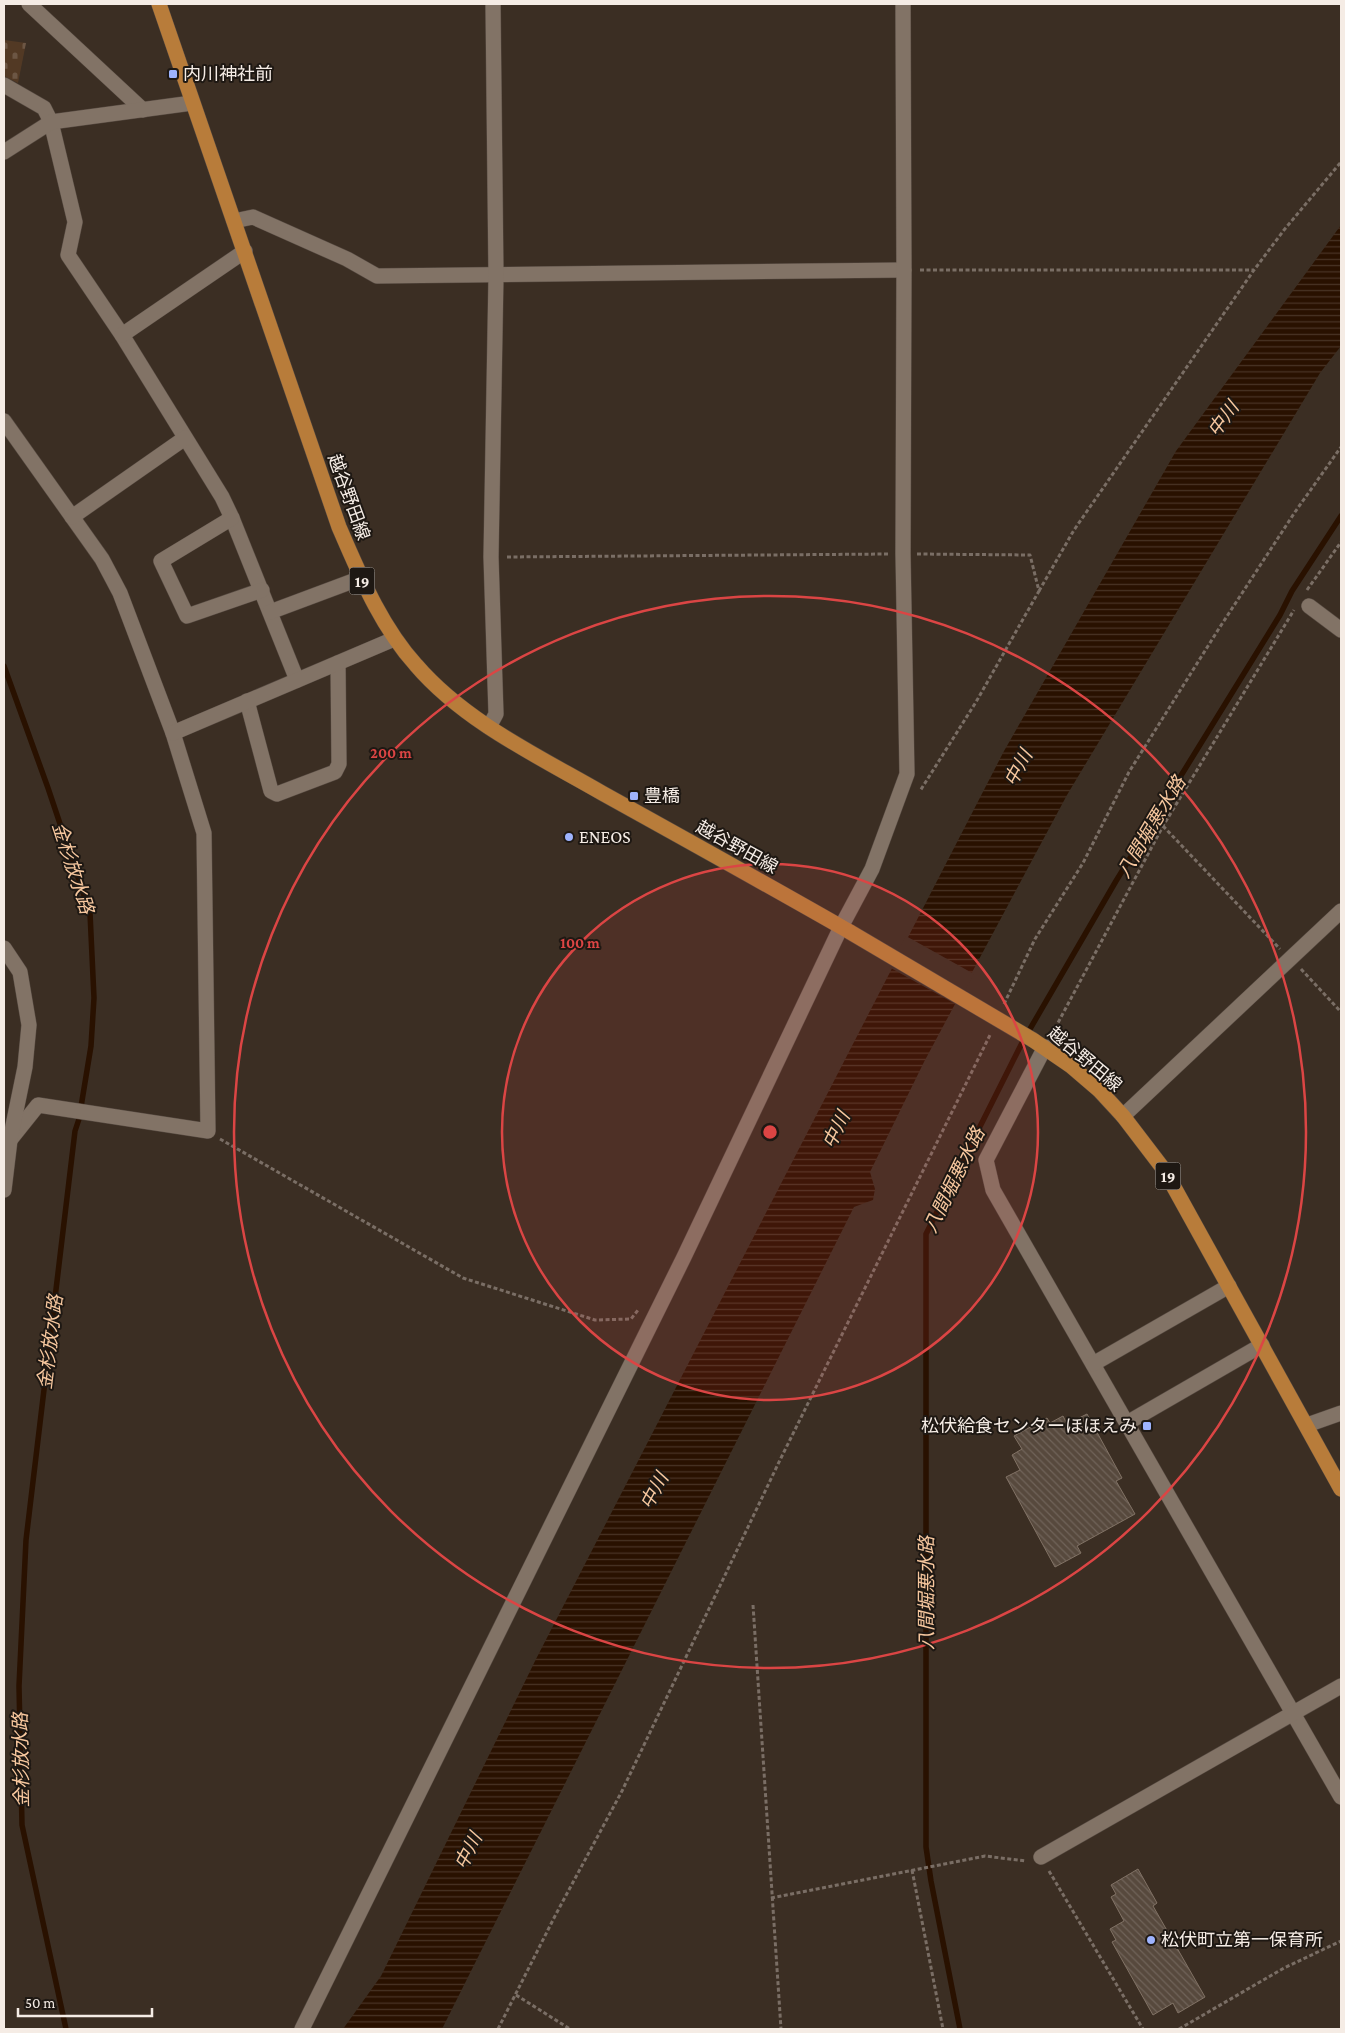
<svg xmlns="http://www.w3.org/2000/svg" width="1345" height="2033" font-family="'Crimson Pro','Noto Sans JP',serif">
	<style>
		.cemetery { fill: url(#cemetery-stones) }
		.water { fill: url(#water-rules) }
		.pier { fill: #3b2e23 }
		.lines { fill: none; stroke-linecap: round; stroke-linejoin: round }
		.stream { stroke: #291100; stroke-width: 5.5 }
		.building { fill: url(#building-back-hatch); stroke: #817265 }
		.minor-casing { stroke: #554940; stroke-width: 16 }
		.primary-casing { stroke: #554940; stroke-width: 16 }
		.path { stroke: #7a6e65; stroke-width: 3; stroke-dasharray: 4 2.5; stroke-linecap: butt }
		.minor { stroke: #827366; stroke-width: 15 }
		.primary { stroke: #b87c3a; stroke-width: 15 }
		.primary-bridge-casing { stroke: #554940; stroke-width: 16; stroke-linecap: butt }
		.primary-bridge { stroke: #b87c3a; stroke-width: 15 }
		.ring { fill: none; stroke: #db4544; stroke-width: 2.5 }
		.poi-dot { fill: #9eb3fd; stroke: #1e1813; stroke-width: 2 }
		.labels { text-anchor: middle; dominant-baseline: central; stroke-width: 4; stroke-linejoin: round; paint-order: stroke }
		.shield { fill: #1e1813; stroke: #b4aca6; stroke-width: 1 }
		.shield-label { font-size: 16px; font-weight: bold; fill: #f5ece5 }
		.poi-label { font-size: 18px; fill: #f5ece5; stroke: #1e1813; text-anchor: start }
		.street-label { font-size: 18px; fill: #f5ece5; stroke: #1e1813 }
		.water-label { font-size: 19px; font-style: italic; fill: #f7c79e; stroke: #1e1813 }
		.centre { fill: #db4544; stroke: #1e1813; stroke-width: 2.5 }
		.ring-label { font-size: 15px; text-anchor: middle; font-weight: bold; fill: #db4544; stroke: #1e1813; stroke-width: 4; stroke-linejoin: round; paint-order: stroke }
	</style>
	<defs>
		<pattern id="cemetery-stones" width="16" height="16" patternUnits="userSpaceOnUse" patternTransform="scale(1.25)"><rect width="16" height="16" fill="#523924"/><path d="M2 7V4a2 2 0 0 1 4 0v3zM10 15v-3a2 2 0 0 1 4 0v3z" fill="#6c5644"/></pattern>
		<pattern id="water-rules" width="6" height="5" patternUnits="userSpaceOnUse" patternTransform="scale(1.25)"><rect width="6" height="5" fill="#291100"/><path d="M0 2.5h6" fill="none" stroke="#493425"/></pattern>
		<pattern id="building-back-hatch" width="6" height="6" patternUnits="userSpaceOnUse" patternTransform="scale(1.25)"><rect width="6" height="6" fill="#57493d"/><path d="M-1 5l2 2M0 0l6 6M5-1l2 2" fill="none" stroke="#706359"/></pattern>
	</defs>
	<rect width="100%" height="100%" fill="#3b2e23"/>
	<polygon class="cemetery" points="4,40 26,43 18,83 4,76"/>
	<polygon class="water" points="1341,225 1341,346 1320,373 1067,795 924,1062 870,1172 875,1189 873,1200 854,1207 442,2029 343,2029 381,1976 536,1659 1004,751 1176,451"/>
	<polygon class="pier" points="906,936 974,974 957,1005 889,967"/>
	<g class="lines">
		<g class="stream">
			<polyline points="4,666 48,788 90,913 94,998 91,1046 79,1119 75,1131 26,1540 19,1686 22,1825 66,2029"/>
			<polyline points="960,2029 931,1881 926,1847 926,1234 1023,1041 1116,881 1280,615 1292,591 1341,516"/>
		</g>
	</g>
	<g class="building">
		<polygon points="1087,1414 1122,1478 1116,1481 1135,1514 1077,1546 1081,1553 1055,1567 1006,1477 1020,1470 1012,1455 1022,1449 1014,1436 1047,1418 1050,1423 1063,1416 1067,1424"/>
		<polygon points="1138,1869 1157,1903 1153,1906 1205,1997 1178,2013 1173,2003 1153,2015 1112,1942 1116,1940 1110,1929 1124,1921 1111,1897 1116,1894 1111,1885"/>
	</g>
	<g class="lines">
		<g class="minor-casing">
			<g id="minor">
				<polyline points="29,4 143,110"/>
				<polyline points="4,85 44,108 51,122 75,222 68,255 122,335 222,497 232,518 297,680"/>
				<polyline points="4,152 51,122 192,103"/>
				<polyline points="234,221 253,217 347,259 377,276 904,270"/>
				<polyline points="122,335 245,251"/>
				<polyline points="4,421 102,559 120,593 173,733 204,833 208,1131 38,1105 10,1140"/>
				<polyline points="72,517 185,438"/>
				<polyline points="232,518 161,561 187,616 262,590"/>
				<polyline points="1309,606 1341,630"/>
				<polyline points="270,612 361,578"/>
				<polyline points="247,701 271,791 277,794 335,772 339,764 338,663"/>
				<polyline points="489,727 496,714 491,557 496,276 493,4"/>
				<polyline points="173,733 394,639"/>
				<polyline points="4,948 20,972 29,1025 25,1067 10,1140 4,1190"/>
				<polyline points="1045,1047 986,1160 993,1190 1341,1797"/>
				<polyline points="1123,1116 1341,911"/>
				<polyline points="1093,1364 1229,1286"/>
				<polyline points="1127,1423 1262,1345"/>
				<polyline points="1307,1425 1341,1413"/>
				<polyline points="1041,1857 1341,1686"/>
				<polyline points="302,2029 684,1257 841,927 872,869 907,774 903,554 904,270 903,4"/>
			</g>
		</g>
		<g class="primary-casing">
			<g id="primary">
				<path d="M 159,4 L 339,527 C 360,575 380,625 416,665 C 465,722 538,756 602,793 C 685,839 768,885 850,932"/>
				<polyline points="1033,1040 1071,1066 1099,1090 1123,1116 1165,1171 1341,1489"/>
			</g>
		</g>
		<g class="path">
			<polyline points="920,270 1253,270"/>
			<polyline points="917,554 1030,555 1039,591 976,702 920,791"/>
			<polyline points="507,557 889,554"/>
			<polyline points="1307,590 1341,542"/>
			<polyline points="1039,591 1074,530 1254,270 1284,230 1341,162"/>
			<polyline points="1163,826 1280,949"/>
			<polyline points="1301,969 1341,1012"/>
			<polyline points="1004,1004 1035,939 1083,863 1129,772 1218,630 1295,512 1341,447"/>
			<polyline points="1052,1034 1163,826 1294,610"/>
			<polyline points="220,1139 463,1278 595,1320 631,1319 638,1310"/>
			<polyline points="753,1605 781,2029"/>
			<polyline points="912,1870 943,2029"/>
			<polyline points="1049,1871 1143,2029"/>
			<polyline points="771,1898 985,1856 1026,1861"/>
			<polyline points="516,1995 570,2029"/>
			<polyline points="498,2029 556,1914 622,1791 780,1460 991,1033"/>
			<polyline points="1179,2029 1284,1968 1341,1941"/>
		</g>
		<use href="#minor" class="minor"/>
		<use href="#primary" class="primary"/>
		<g class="primary-bridge-casing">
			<polyline id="primary-bridge" points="850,932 1033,1040"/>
		</g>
		<use href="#primary-bridge" class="primary-bridge"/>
	</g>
	<circle cx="770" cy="1132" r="268" fill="#db4544" fill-opacity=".12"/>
	<g class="ring">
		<circle cx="770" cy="1132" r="268"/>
		<circle cx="770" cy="1132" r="536"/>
	</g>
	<g class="poi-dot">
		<rect x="168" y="69" width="10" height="10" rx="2.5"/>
		<rect x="629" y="791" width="10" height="10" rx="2.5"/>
		<circle cx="569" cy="837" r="5"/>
		<rect x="1142" y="1421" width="10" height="10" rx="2.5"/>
		<circle cx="1151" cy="1940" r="5"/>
	</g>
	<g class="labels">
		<g class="shield">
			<rect x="349.5" y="567.5" width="25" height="27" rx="4"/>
			<rect x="1155.5" y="1162.5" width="25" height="27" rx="4"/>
		</g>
		<g class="shield-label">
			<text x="362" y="581">19</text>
			<text x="1168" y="1176">19</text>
		</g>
		<g class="poi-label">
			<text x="183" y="74">内川神社前</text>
			<text x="644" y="796">豊橋</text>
			<text x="579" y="837">ENEOS</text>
			<text x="1137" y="1426" text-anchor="end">松伏給食センターほほえみ</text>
			<text x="1161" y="1940">松伏町立第一保育所</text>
		</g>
		<g class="street-label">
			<text transform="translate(349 497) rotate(70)">越谷野田線</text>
			<text transform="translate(737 847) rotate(29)">越谷野田線</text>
			<text transform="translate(1085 1059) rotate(40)">越谷野田線</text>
		</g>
		<g class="water-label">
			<text transform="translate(1223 419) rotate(-54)">中川</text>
			<text transform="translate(1018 768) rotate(-62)">中川</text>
			<text transform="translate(1151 827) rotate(-59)">八間堀悪水路</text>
			<text transform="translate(73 868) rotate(72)">金杉放水路</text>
			<text transform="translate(836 1130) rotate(-64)">中川</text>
			<text transform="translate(954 1180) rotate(-64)">八間堀悪水路</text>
			<text transform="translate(50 1342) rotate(-83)">金杉放水路</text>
			<text transform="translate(654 1491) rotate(-62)">中川</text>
			<text transform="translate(926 1593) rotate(-90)">八間堀悪水路</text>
			<text transform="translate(21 1760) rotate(-91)">金杉放水路</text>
			<text transform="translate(468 1851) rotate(-63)">中川</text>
		</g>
	</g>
	<circle cx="770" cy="1132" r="8" class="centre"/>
	<g class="ring-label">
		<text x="391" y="758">200 m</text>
		<text x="580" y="948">100 m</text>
	</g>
	<rect width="1345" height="2033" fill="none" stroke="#f5ece5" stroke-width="10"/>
	<path d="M18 2008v8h134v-8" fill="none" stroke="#f5ece5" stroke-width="2.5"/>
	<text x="25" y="2008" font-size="15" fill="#f5ece5" stroke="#1e1813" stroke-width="4" paint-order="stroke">50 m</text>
</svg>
